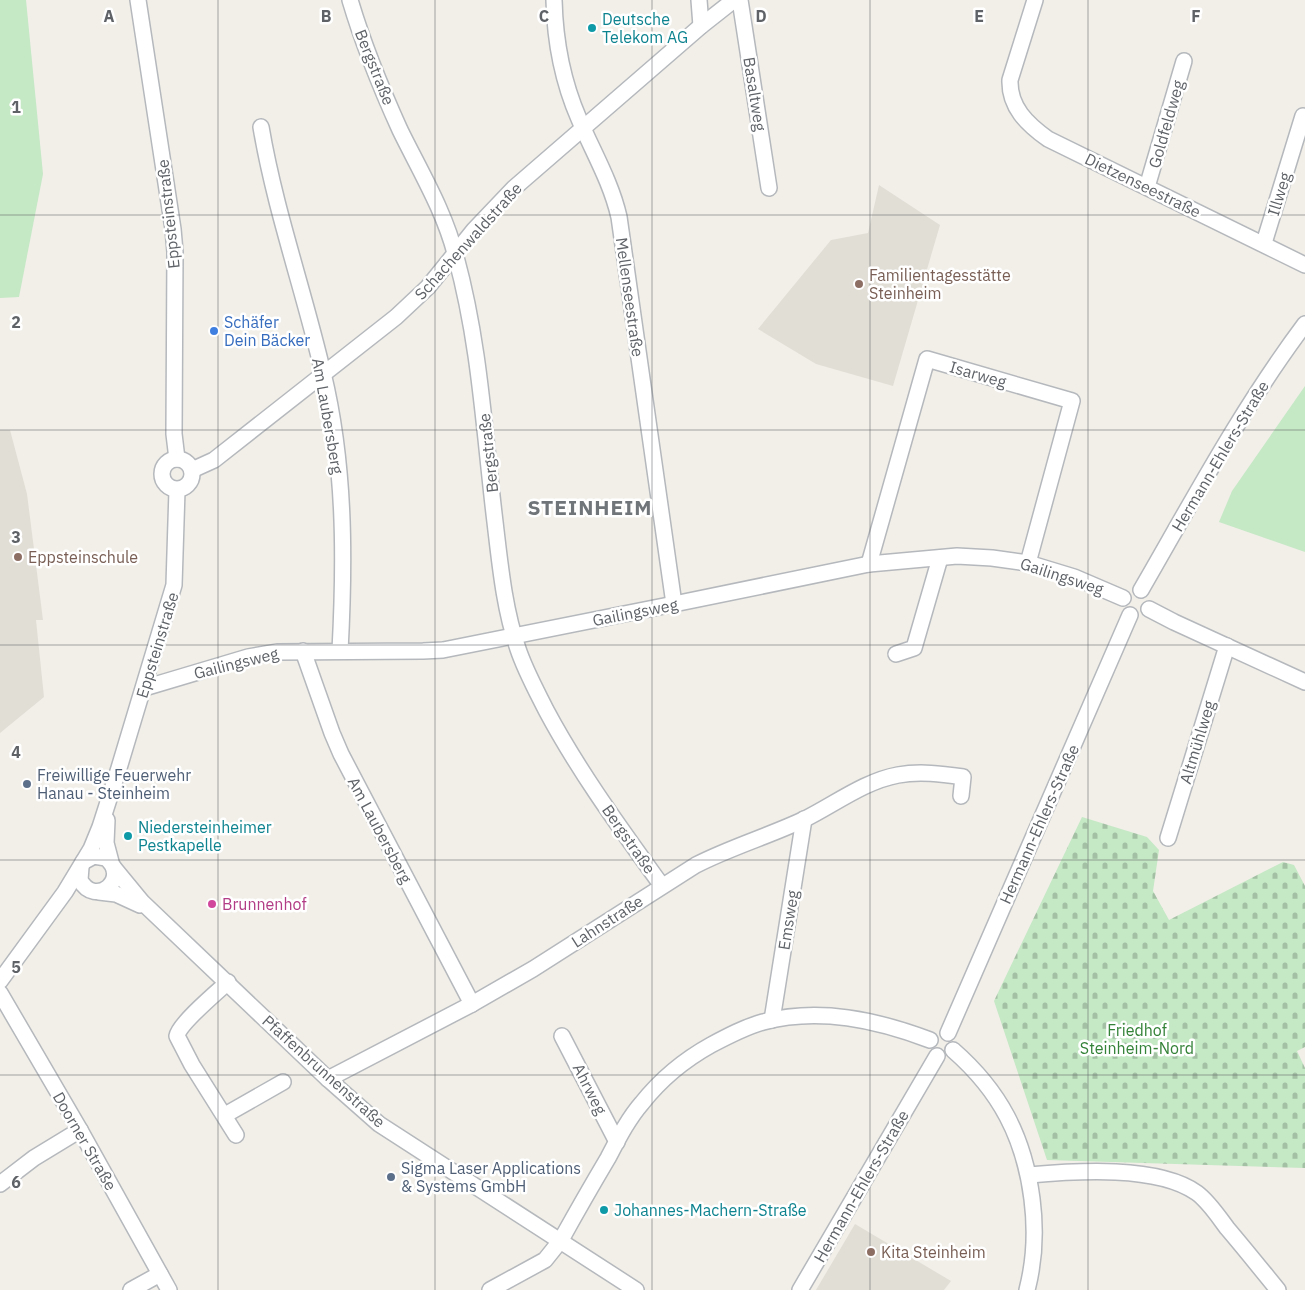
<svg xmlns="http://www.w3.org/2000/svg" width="1305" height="1290" font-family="'IBM Plex Sans',sans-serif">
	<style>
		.education { fill: #e1ded6 }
		.cemetery { fill: url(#cemetery-stones) }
		.park { fill: #c5e8c5 }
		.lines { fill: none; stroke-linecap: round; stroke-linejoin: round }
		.minor-casing { stroke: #b5b8bc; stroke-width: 18 }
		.minor { stroke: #fff; stroke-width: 15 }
		.grid { fill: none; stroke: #5f6368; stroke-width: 1; stroke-opacity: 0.55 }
		.culture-dot { fill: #0f9aa8; stroke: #fff; stroke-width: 2 }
		.education-dot { fill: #8d6e63; stroke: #fff; stroke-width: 2 }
		.shop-dot { fill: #3f7fe0; stroke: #fff; stroke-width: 2 }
		.service-dot { fill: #5c6f8a; stroke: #fff; stroke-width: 2 }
		.hotel-dot { fill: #d1479c; stroke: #fff; stroke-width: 2 }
		.labels { text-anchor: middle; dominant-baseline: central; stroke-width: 5; stroke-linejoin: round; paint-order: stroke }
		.culture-label { font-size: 16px; fill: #0d838f; stroke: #fff; text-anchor: start }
		.street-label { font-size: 16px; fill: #5f6368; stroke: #fff }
		.education-label { font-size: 16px; fill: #785e54; stroke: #fff; text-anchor: start }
		.shop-label { font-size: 16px; fill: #366cbe; stroke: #fff; text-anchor: start }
		.service-label { font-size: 16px; fill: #4e5e75; stroke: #fff; text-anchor: start }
		.hotel-label { font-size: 16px; fill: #b23c85; stroke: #fff; text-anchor: start }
		.park-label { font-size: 16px; fill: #348238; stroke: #fff }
		.district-label { font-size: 21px; font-weight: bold; letter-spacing: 1px; fill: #70757a; stroke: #fff }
		.grid-label { font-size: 16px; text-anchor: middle; font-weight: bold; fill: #5f6368; stroke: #fff; stroke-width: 5; stroke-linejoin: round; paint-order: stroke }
	</style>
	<defs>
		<pattern id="cemetery-stones" width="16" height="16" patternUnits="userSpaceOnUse" patternTransform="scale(1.25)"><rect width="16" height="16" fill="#c5e8c5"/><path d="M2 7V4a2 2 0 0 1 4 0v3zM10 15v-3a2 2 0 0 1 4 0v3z" fill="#a3c0a4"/></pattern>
	</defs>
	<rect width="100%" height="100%" fill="#f1efe8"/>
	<g class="education">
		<polygon points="879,185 940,225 893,386 816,364 758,329 831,240 868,233"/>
		<polygon points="0,430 10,430 27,494 43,620 36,620 44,697 0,733"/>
		<polygon points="855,1224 951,1281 944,1290 816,1290"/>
	</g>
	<polygon class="cemetery" points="1082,817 1147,837 1159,850 1153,891 1169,920 1283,862 1294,865 1305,886 1305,1047 1297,1051 1305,1068 1305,1168 1047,1160 994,1001"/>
	<g class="park">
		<polygon points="0,0 26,0 43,174 19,297 0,298"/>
		<polygon points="1305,386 1305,552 1219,522 1232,491"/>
	</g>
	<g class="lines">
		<g class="minor-casing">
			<g id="minor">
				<polyline points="138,0 173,229 175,252 174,434 177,459"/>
				<path d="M 350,0 C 363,44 381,88 400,130 C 420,171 445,212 456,257 C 480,345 484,431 495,522 C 500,564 504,608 518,649 C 525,670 536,690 546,710 C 579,772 621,829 662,886"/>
				<path d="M 554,0 C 555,42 562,80 579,119 C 593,152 611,182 619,217 L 674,604"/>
				<polyline points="699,0 701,26"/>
				<polyline points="740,0 769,188"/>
				<path d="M 1035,0 L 1010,80 C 1009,107 1027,124 1048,139 L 1305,265"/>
				<path d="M 261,127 C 275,210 304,291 323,373 C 345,464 345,557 340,651"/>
				<polyline points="1147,187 1184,61"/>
				<polyline points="1264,243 1303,116"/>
				<circle cx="177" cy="474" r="15"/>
				<polyline points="192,470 214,460 396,317 428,287 474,230 514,188 701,26 734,0"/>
				<polyline points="869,564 927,359 1072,401 1028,563"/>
				<path d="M 1141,590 C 1193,500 1242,408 1305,324"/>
				<polyline points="1149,609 1174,622 1305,682"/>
				<polyline points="303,651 332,733 341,754 472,1004"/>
				<polyline points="896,654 914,648 940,558"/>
				<polyline points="144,688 248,657 277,652 423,651 443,650 674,604 869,564 957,556 992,558 1028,563 1074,577 1123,598"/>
				<polyline points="107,820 106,843 111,862"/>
				<polyline points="1168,838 1227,646"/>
				<path d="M 81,867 L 80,880 C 95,908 131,879 106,858 L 94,856 L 83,862"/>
				<polyline points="114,868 142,902 328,1079 379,1124 636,1290"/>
				<polyline points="99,892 116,894 140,905"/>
				<polyline points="0,981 65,892 91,849 100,827 119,768 174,585 177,490"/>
				<path d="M 228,982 C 217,992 179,1024 177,1036 L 192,1065 L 236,1135"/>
				<polyline points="0,993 80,1130 169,1290"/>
				<polyline points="772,1020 804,819"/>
				<polyline points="948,1033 1130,615"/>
				<polyline points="562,1036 617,1142"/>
				<path d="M 953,1050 C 1000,1091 1024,1137 1032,1199 C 1036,1230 1035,1259 1027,1290"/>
				<path d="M 328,1079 L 472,1004 L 533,969 L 696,865 C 731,847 769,836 805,819 C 835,804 865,781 898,775 C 920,771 942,774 963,777 L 961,796"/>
				<polyline points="225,1115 283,1082"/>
				<path d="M 1029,1175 C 1075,1171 1158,1165 1197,1193 C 1209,1202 1218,1216 1227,1228 C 1244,1248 1261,1269 1278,1290"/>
				<polyline points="0,1184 34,1158 80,1130"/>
				<polyline points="131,1290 160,1274"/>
				<path d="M 490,1290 L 545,1260 L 561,1240 C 576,1213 592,1185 608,1158 C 618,1139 628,1119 642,1103 C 661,1079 684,1060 711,1045 C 728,1036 745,1027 763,1022 C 819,1007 877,1020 930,1040"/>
				<polyline points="800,1290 937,1056"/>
			</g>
		</g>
		<use href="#minor" class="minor"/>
	</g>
	<path class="grid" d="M 218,0 L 218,1290M 435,0 L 435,1290M 652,0 L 652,1290M 870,0 L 870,1290M 1088,0 L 1088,1290M 0,215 L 1305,215M 0,430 L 1305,430M 0,645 L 1305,645M 0,860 L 1305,860M 0,1075 L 1305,1075"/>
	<g class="culture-dot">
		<circle cx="592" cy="28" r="5"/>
		<circle cx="128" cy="836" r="5"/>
		<circle cx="604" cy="1210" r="5"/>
	</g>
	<g class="education-dot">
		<circle cx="859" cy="284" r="5"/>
		<circle cx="18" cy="557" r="5"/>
		<circle cx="871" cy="1252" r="5"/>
	</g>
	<circle class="shop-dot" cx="214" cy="331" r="5"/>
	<g class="service-dot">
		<circle cx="27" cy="784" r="5"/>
		<circle cx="391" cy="1177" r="5"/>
	</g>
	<circle class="hotel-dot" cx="212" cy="904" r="5"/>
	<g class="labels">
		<g class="culture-label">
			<text x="602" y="19">Deutsche<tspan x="602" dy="18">Telekom AG</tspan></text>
			<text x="138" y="827">Niedersteinheimer<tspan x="138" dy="18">Pestkapelle</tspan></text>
			<text x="614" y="1210">Johannes-Machern-Straße</text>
		</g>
		<g class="street-label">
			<text transform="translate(375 67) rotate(68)">Bergstraße</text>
			<text transform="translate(755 94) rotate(81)">Basaltweg</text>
			<text transform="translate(1166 124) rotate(-74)">Goldfeldweg</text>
			<text transform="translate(1143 185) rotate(26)">Dietzenseestraße</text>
			<text transform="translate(1279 194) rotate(-73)">Illweg</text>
			<text transform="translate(168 214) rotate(-96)">Eppsteinstraße</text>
			<text transform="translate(468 241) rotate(-48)">Schachenwaldstraße</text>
			<text transform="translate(630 297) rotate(82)">Mellenseestraße</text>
			<text transform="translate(978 374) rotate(16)">Isarweg</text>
			<text transform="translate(328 416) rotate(80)">Am Laubersberg</text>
			<text transform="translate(488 453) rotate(-96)">Bergstraße</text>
			<text transform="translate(1220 456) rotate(-59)">Hermann-Ehlers-Straße</text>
			<text transform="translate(1062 576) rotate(18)">Gailingsweg</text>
			<text transform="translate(635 612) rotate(-11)">Gailingsweg</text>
			<text transform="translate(157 645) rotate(-73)">Eppsteinstraße</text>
			<text transform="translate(236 663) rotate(-14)">Gailingsweg</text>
			<text transform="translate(1197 742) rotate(-73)">Altmühlweg</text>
			<text transform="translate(1039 824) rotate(-66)">Hermann-Ehlers-Straße</text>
			<text transform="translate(380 830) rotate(62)">Am Laubersberg</text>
			<text transform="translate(629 839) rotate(55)">Bergstraße</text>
			<text transform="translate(788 920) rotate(-81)">Emsweg</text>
			<text transform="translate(607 921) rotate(-33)">Lahnstraße</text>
			<text transform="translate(324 1071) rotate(42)">Pfaffenbrunnenstraße</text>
			<text transform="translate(590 1089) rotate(63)">Ahrweg</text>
			<text transform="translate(85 1141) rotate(60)">Doorner Straße</text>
			<text transform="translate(861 1186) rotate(-60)">Hermann-Ehlers-Straße</text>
		</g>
		<g class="education-label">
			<text x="869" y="275">Familientagesstätte<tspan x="869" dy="18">Steinheim</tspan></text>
			<text x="28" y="557">Eppsteinschule</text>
			<text x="881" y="1252">Kita Steinheim</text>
		</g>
		<g class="shop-label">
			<text x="224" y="322">Schäfer<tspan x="224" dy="18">Dein Bäcker</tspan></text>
		</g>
		<g class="service-label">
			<text x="37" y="775">Freiwillige Feuerwehr<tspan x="37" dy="18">Hanau - Steinheim</tspan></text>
			<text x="401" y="1168">Sigma Laser Applications<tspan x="401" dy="18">&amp; Systems GmbH</tspan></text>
		</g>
		<g class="hotel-label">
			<text x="222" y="904">Brunnenhof</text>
		</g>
		<g class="park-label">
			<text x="1137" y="1030">Friedhof<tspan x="1137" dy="18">Steinheim-Nord</tspan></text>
		</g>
		<g class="district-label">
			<text x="590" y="507">STEINHEIM</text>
		</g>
	</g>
	<g class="grid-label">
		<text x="109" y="22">A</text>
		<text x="326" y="22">B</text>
		<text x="544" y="22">C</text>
		<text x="761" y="22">D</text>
		<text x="979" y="22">E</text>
		<text x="1196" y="22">F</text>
		<text x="16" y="113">1</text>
		<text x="16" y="328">2</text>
		<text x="16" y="543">3</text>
		<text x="16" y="758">4</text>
		<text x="16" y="973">5</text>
		<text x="16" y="1188">6</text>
	</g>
</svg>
